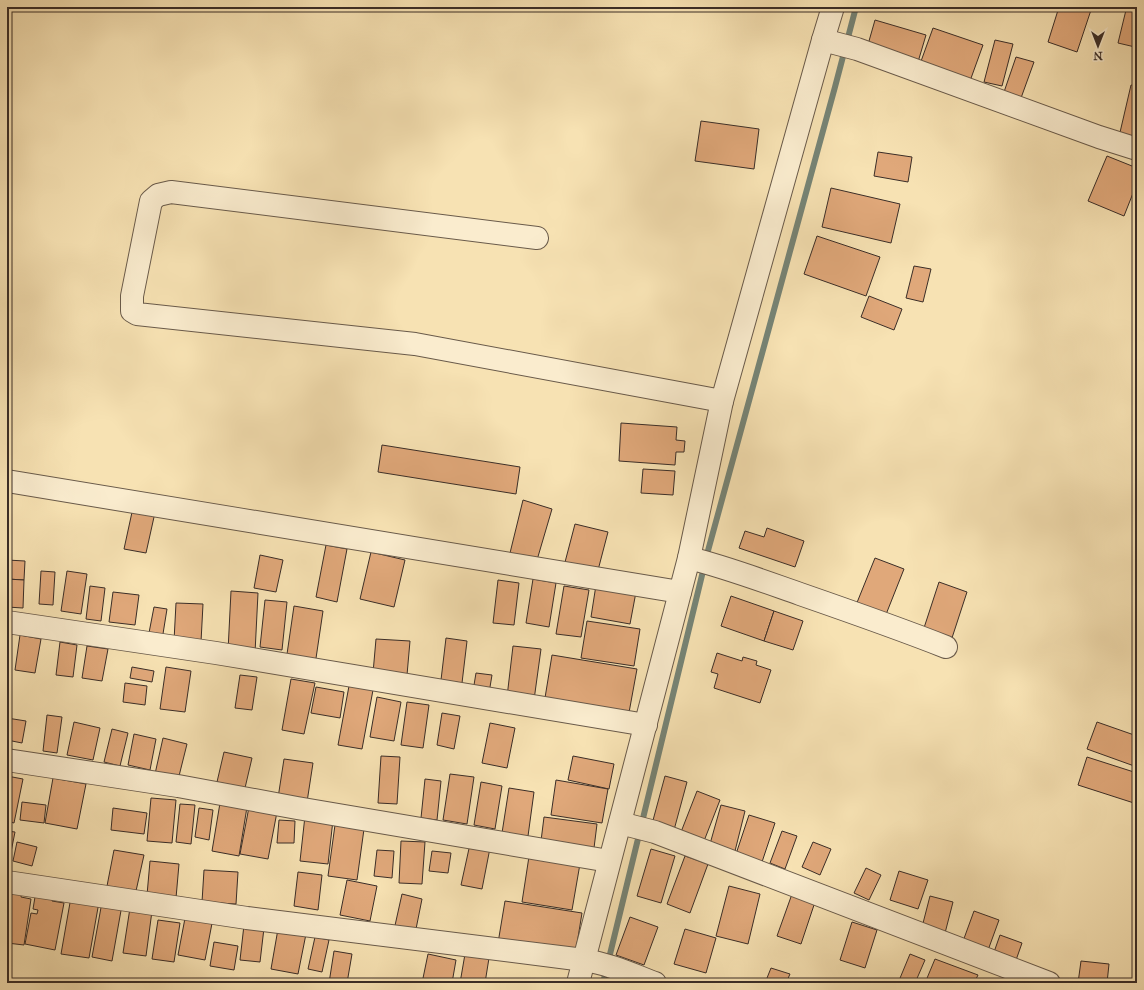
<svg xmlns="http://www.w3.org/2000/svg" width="1144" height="990" font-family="'IM FELL Great Primer',serif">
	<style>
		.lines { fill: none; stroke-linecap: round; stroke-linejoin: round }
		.stream { stroke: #768476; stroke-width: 6 }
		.building { fill: #e0a87a; stroke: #3a2d27 }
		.minor-casing { stroke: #695a4a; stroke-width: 24 }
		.minor { stroke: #faecce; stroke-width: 22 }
	</style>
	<rect width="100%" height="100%" fill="#f7e2b3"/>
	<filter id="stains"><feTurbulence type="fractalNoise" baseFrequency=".005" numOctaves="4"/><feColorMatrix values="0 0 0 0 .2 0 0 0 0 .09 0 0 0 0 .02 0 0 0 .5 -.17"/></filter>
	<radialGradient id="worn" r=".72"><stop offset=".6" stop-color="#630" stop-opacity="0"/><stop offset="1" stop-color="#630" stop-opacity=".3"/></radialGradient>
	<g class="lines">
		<g class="stream">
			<polyline points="706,558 835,87 856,7"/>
			<polyline points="603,983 704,567"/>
		</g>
	</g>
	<g class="building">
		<polygon points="1059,7 1092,7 1077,52 1048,42"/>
		<polygon points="1126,10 1137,12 1137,37 1135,47 1118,43"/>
		<polygon points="875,20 926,35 918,62 867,48"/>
		<polygon points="933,28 983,45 970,81 920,64"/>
		<polygon points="995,40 1013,44 1002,86 984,82"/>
		<polygon points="1016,57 1034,62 1021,98 1004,92"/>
		<polygon points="1131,85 1137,86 1137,146 1118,141"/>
		<polygon points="701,121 759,129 754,169 695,161"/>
		<polygon points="878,152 912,157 908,182 874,176"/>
		<polygon points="1107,156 1137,168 1137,183 1124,216 1088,201"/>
		<polygon points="831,188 900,204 891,243 822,227"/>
		<polygon points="817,236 880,257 866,296 804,274"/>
		<polygon points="914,266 931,269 923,302 906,298"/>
		<polygon points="869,296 902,309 894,330 861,317"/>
		<polygon points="621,423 677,427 676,440 685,441 684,452 676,452 675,465 619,461"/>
		<polygon points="382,445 520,467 516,494 378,472"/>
		<polygon points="643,469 675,471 673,495 641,493"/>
		<polygon points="523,500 552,509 537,560 510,553"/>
		<polygon points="134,503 156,508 146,553 124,549"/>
		<polygon points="575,524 608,532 597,574 564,566"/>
		<polygon points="767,528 804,541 795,567 739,548 745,531 764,537"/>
		<polygon points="326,545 347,549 337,602 316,597"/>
		<polygon points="371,552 405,560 394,607 360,599"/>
		<polygon points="260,555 283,560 276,592 254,588"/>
		<polygon points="875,558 904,569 883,622 854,610"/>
		<polygon points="7,560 25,561 24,580 7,579"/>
		<polygon points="41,571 55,572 53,605 39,604"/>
		<polygon points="67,571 87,574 81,614 61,611"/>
		<polygon points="7,579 24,580 23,608 7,607"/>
		<polygon points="533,579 556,583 549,627 526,623"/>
		<polygon points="498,580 519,583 514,625 493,623"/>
		<polygon points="939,582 967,592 950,644 922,634"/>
		<polygon points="596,585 636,592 630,624 591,617"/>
		<polygon points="90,586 105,588 101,621 86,619"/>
		<polygon points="564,586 589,590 581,637 556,634"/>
		<polygon points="231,591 258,593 255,653 228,651"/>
		<polygon points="113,592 139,595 135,625 109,622"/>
		<polygon points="731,596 774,611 764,641 721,626"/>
		<polygon points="265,600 287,602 282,650 260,647"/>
		<polygon points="176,603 203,604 201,642 174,641"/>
		<polygon points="294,606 323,611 315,665 286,661"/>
		<polygon points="154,607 167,609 162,640 148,638"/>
		<polygon points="774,611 803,621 793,650 764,641"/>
		<polygon points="587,621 640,629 634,666 581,658"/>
		<polygon points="20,635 41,639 35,673 15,670"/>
		<polygon points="446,638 467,641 462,683 441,680"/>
		<polygon points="376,639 410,641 407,675 373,673"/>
		<polygon points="60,642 77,645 73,677 56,675"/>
		<polygon points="87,646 108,649 102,681 82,678"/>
		<polygon points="513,646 541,649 534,700 507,697"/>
		<polygon points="717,653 742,661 743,657 757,661 756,665 771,670 760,703 714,688 718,674 711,672"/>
		<polygon points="552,655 637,669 628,718 544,704"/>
		<polygon points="132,667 154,671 152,682 130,678"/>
		<polygon points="166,667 191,671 185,712 160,709"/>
		<polygon points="476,673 492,675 489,693 473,691"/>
		<polygon points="240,675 257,677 252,710 235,708"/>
		<polygon points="291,679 315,683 304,734 282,730"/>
		<polygon points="125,683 147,686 145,705 123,702"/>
		<polygon points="349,686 373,690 362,749 338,745"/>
		<polygon points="316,687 344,692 340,718 311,713"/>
		<polygon points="377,697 401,702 394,741 370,737"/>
		<polygon points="407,702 429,705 423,748 401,745"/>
		<polygon points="442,713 460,716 454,749 437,745"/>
		<polygon points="47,715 62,717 57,753 43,751"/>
		<polygon points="7,718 26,721 22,743 7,740"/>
		<polygon points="74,722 100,728 93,760 67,755"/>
		<polygon points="1097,722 1137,736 1137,767 1087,749"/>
		<polygon points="490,723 515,728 507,768 482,763"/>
		<polygon points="112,729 128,733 120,766 104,762"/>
		<polygon points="134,734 156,739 150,770 128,765"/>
		<polygon points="163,738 187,744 178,780 155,774"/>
		<polygon points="224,752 252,758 245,788 217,782"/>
		<polygon points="381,756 400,757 397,804 378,803"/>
		<polygon points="573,756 614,764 609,789 568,780"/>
		<polygon points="1087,757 1137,773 1137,804 1078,785"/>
		<polygon points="284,759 313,763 307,802 278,798"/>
		<polygon points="450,774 474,777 467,824 443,820"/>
		<polygon points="7,776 23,779 14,823 7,821"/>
		<polygon points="665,776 687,782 674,830 652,824"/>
		<polygon points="53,778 86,784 77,829 45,823"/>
		<polygon points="425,779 441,781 437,820 421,818"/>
		<polygon points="556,780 608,789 602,823 551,815"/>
		<polygon points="481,782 502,786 495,829 474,825"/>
		<polygon points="509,788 534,792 528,836 502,833"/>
		<polygon points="697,791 720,800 704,841 681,832"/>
		<polygon points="151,798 176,800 172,843 147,841"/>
		<polygon points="22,802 46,805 44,823 20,820"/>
		<polygon points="220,803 247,807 239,856 212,851"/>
		<polygon points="180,804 195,805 191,844 176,842"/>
		<polygon points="721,805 745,811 735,851 710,844"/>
		<polygon points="249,807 277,812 268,859 240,854"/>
		<polygon points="113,808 147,813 144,834 111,830"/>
		<polygon points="199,808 213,810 209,840 195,837"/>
		<polygon points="749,815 775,823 762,862 736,854"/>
		<polygon points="305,816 333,820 328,864 300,861"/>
		<polygon points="544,817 597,824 594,848 541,841"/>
		<polygon points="279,820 295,821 294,843 277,843"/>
		<polygon points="335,825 364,829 357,880 328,876"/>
		<polygon points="7,831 15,832 8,867 7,867"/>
		<polygon points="782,831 797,836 785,869 770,863"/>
		<polygon points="401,841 425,842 422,884 399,883"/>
		<polygon points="17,842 37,847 32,866 13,861"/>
		<polygon points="813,842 831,849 820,875 802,867"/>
		<polygon points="470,844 490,848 482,889 461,885"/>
		<polygon points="651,849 675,856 661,903 637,896"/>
		<polygon points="114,850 144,855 136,891 107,886"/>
		<polygon points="377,850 394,851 392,878 374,876"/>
		<polygon points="530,850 581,858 572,910 522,902"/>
		<polygon points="432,851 451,853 448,873 429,871"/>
		<polygon points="685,856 708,864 690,913 667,904"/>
		<polygon points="150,861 179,864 176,898 147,895"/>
		<polygon points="866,868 881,875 869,900 854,893"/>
		<polygon points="204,870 238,872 236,904 202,902"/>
		<polygon points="899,871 928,880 918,909 890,900"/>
		<polygon points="298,872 322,875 318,910 294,906"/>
		<polygon points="347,880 377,886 370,921 340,915"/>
		<polygon points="729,886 760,894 748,944 716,936"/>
		<polygon points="7,888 22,890 21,897 31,899 24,945 7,943"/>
		<polygon points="36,891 54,894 52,901 64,903 55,950 25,944 31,913 37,914 38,910 33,909"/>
		<polygon points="402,894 422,899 415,934 394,930"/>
		<polygon points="792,894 815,902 801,944 777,936"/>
		<polygon points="930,896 953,902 944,937 921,931"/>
		<polygon points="71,897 99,902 89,958 61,954"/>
		<polygon points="505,901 582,913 575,956 498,943"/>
		<polygon points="102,902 122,905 112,961 92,957"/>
		<polygon points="130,908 152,911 146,956 123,953"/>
		<polygon points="974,911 999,920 987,953 962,944"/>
		<polygon points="186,913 213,918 205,960 178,955"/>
		<polygon points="630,917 658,927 644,965 616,955"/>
		<polygon points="158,920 180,923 174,962 152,959"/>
		<polygon points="852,922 877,930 865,968 840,960"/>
		<polygon points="244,925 264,928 260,962 240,960"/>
		<polygon points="278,929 306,934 298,974 271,969"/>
		<polygon points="685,929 716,938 706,973 674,964"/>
		<polygon points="1000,935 1022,943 1015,963 993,955"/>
		<polygon points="315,937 329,940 322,972 308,969"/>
		<polygon points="214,942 238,946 234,970 210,966"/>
		<polygon points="334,951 352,954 347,983 329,983"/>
		<polygon points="428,954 456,960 452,983 422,983"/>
		<polygon points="465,954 489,958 485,983 460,983"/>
		<polygon points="910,954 925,960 915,983 898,983"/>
		<polygon points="935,959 978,975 974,983 925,983"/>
		<polygon points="1081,961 1109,964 1107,983 1078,983"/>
		<polygon points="771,968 790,974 786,983 765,983"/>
		<polygon points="607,976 631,983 605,983"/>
	</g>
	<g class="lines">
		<g class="minor-casing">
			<g id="minor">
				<polyline points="823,40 857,49 1099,137 1137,149"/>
				<polyline points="537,238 171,192 158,195 151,201 132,296 132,311 137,314 415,344 722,401"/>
				<polyline points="7,481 680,592"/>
				<path d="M 689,558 C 726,567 763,581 800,594 C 849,611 898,628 946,647"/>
				<polyline points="7,622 216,653 646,725"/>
				<polyline points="7,760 178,786 297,808 609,861"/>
				<polyline points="620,823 655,832 1049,983"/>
				<path d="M 7,882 L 247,918 L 584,960 C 609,964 631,974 655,983"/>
				<polyline points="578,983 689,558 722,401 823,40 833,7"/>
			</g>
		</g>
		<use href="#minor" class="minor"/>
	</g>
	<rect width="1144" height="990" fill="none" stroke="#f7e2b3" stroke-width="24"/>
	<rect x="8" y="8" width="1128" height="974" fill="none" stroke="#3a2d27" stroke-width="2"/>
	<rect x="12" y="12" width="1120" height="966" fill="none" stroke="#3a2d27"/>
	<g transform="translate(1098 46) rotate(180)" stroke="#faecce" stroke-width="3" paint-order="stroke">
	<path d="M0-3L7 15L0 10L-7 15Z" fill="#3a2d27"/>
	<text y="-6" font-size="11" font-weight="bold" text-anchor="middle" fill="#3a2d27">N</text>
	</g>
	<rect width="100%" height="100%" filter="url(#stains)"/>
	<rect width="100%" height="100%" fill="url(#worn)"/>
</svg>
